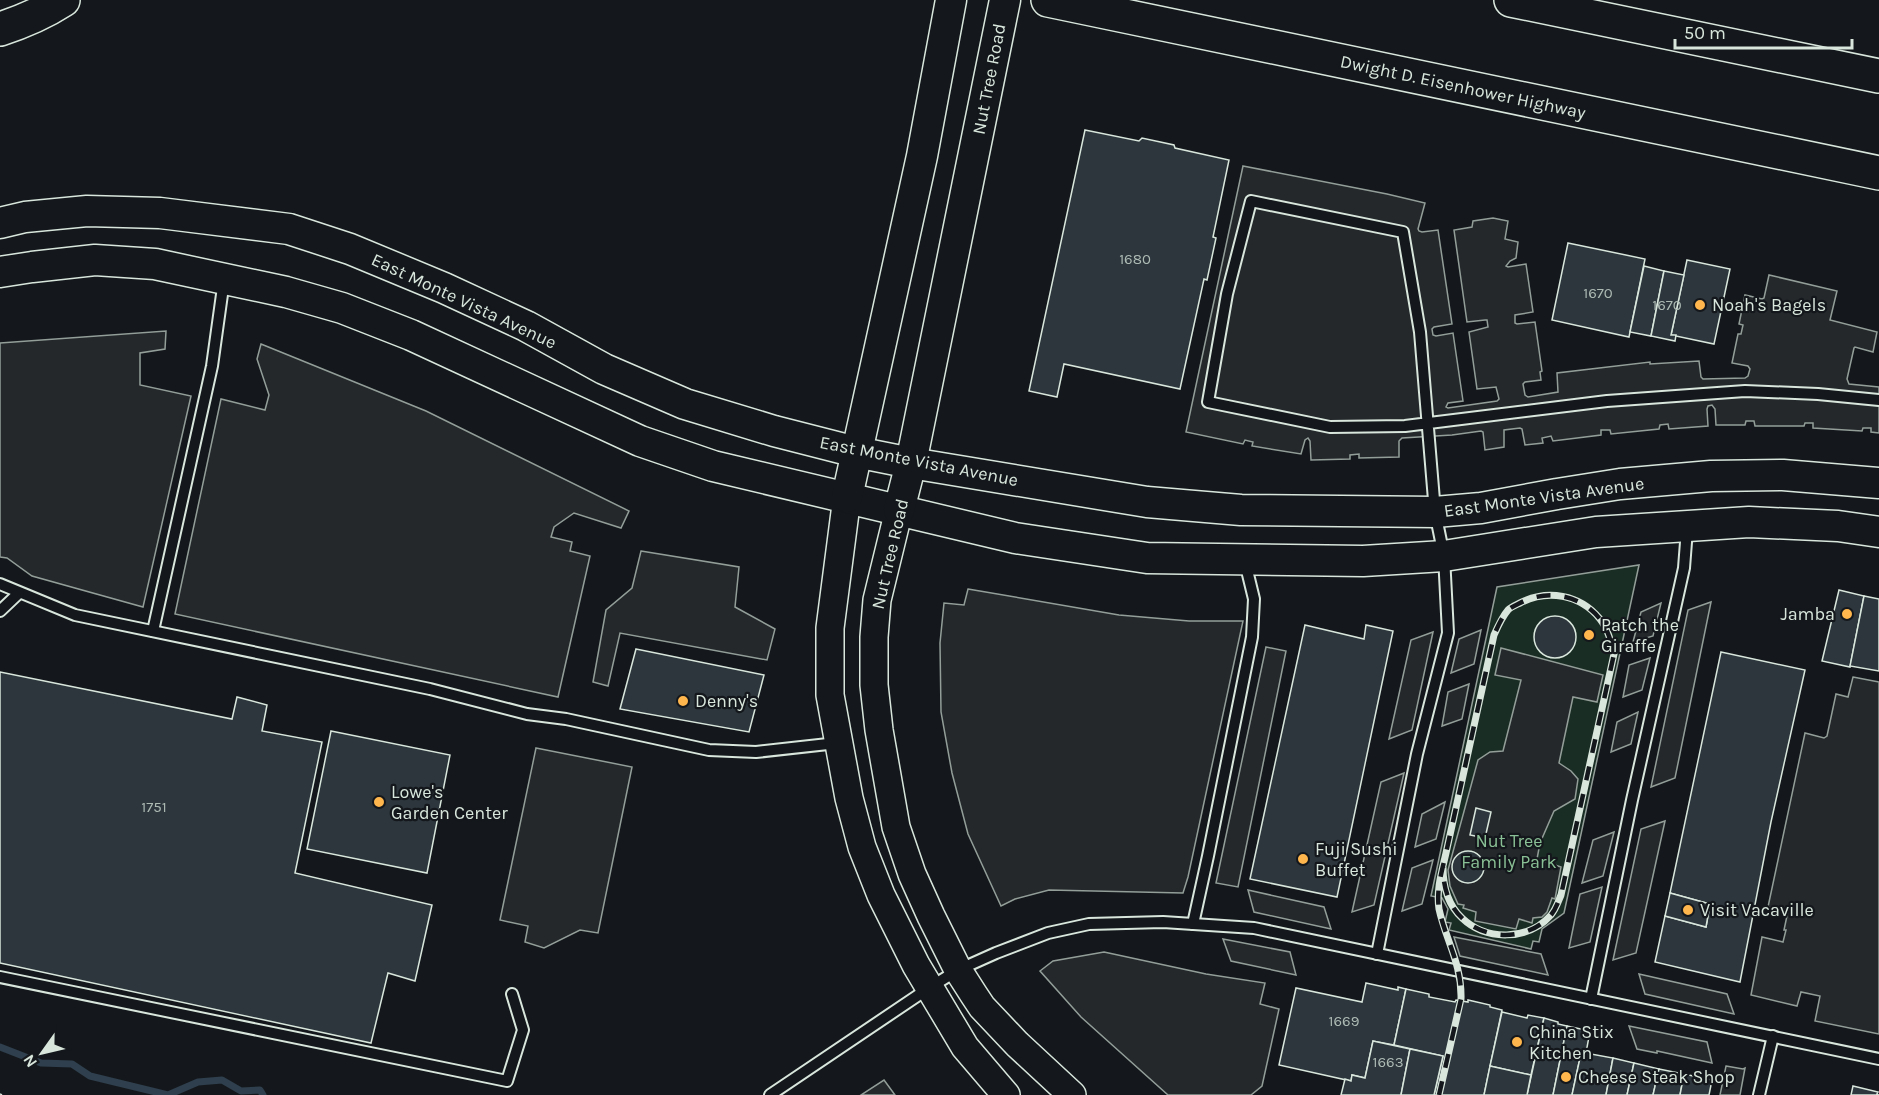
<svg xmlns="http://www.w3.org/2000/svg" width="1879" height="1095" font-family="Karla,sans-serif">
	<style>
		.green { fill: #1a2d24; stroke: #939e99; stroke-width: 1.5 }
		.parking { fill: #24282b; stroke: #939e99; stroke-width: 1.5 }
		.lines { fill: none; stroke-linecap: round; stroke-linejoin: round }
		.stream { stroke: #2f3f4d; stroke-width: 7 }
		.building { fill: #2c363c; stroke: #d8e6dc; stroke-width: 1.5 }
		.service-casing { stroke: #d8e6dc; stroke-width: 14 }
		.tertiary-casing { stroke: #d8e6dc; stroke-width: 30 }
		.secondary-casing { stroke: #d8e6dc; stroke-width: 33 }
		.motorway-casing { stroke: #d8e6dc; stroke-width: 36 }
		.service { stroke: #14181c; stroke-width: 10 }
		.tertiary { stroke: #14181c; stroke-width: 27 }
		.secondary { stroke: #14181c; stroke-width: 30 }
		.motorway { stroke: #14181c; stroke-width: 33 }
		.rail-casing { stroke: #d8e6dc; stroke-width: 7 }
		.rail { stroke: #14181c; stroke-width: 4.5; stroke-dasharray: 14; stroke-linecap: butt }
		.fence { stroke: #d8e6dc; stroke-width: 1.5; stroke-dasharray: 8 3; stroke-linecap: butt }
		.poi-dot { fill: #ffb74d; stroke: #14181c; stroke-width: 2 }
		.labels { text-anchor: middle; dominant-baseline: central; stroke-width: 4.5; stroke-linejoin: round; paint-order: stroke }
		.number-label { font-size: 15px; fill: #adbab4 }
		.street-label { font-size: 18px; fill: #d8e6dc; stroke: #14181c }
		.poi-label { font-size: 18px; fill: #d8e6dc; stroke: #14181c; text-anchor: start }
		.park-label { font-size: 18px; fill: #8ac095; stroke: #14181c }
	</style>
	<rect width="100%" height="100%" fill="#14181c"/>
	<polygon class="green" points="1639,565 1564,913 1542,929 1539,942 1533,941 1531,949 1449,930 1451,923 1445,922 1448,909 1442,898 1431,896 1497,587"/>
	<g class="parking">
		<polygon points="1243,166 1387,194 1425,203 1418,229 1419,231 1422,232 1438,230 1452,324 1434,327 1432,329 1433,335 1436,336 1453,333 1463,401 1448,403 1446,407 1448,408 1497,401 1499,399 1496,387 1477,389 1469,332 1488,327 1487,320 1485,320 1467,322 1454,230 1472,227 1473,221 1493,218 1508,221 1505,239 1518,242 1516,258 1510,261 1506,266 1508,267 1526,264 1533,312 1515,315 1515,323 1517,324 1535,322 1542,371 1540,372 1541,380 1525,382 1523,384 1525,395 1528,397 1558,392 1557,373 1650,362 1650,364 1699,361 1701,377 1703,379 1745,378 1748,376 1750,369 1748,366 1732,363 1738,334 1741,334 1743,325 1739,324 1745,295 1762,299 1764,298 1769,275 1837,291 1830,320 1877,332 1873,352 1855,347 1854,348 1847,379 1849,384 1879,387 1879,433 1871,432 1871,428 1863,428 1862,431 1813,428 1813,423 1805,423 1804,426 1755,426 1754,421 1746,421 1745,425 1716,425 1715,409 1712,405 1708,406 1707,409 1708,426 1669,429 1668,424 1660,425 1659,429 1611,434 1610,430 1601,430 1601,435 1553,441 1551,436 1542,438 1543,443 1525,445 1522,429 1520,428 1504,430 1504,447 1485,450 1483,432 1481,431 1452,435 1402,438 1399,441 1399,457 1359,458 1359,454 1350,455 1350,459 1311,460 1310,441 1308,438 1305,440 1301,454 1252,446 1253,442 1245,440 1243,444 1186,432"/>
		<polygon points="166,331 165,349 140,353 140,385 191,396 143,607 32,576 7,558 0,557 0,343"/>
		<polygon points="261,344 426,411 629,511 621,528 574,513 554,527 551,537 572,542 570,551 590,556 558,697 175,614 221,399 265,410 269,395 257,359"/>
		<polygon points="641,551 739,567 735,607 775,629 767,660 620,633 608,686 593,682 606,610 632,588"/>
		<polygon points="968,589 1119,615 1189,621 1243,621 1188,877 1183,893 1049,890 1015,899 1001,906 968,834 952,773 941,712 940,643 944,603 964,605"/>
		<polygon points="1711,602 1675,778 1651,787 1688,610"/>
		<polygon points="1661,603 1653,636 1633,642 1641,612"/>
		<polygon points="1481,630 1474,664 1451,673 1459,639"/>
		<polygon points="1433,632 1412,730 1389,739 1411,640"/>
		<polygon points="1266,647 1286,651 1238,887 1216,883"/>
		<polygon points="1501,648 1603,675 1597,702 1573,697 1559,763 1571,771 1578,779 1575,799 1554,811 1540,843 1537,859 1561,867 1555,899 1552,898 1547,912 1542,917 1533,918 1532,923 1519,919 1516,929 1475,921 1476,912 1463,908 1464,905 1458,904 1450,886 1448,870 1478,760 1490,752 1503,751 1521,680 1495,675"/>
		<polygon points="1650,658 1642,690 1623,697 1629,665"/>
		<polygon points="1853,677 1879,682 1879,1034 1815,1021 1820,996 1801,992 1797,1006 1751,995 1762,937 1783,942 1786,930 1784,930 1788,911 1768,907 1805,733 1824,738 1827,736 1836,694 1848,697"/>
		<polygon points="1469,684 1462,719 1442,726 1448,692"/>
		<polygon points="1638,712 1631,744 1611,752 1617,722"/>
		<polygon points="536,748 632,767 598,933 580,930 544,948 525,942 528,926 500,920"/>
		<polygon points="1404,773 1374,905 1352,912 1381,782"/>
		<polygon points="1445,802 1436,839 1415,847 1422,814"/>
		<polygon points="1665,821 1636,953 1613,960 1641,829"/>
		<polygon points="1614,832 1603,876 1582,883 1593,840"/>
		<polygon points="1433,860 1422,904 1402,911 1412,868"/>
		<polygon points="1602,887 1590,942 1569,948 1580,894"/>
		<polygon points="1248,890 1324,907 1331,929 1254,912"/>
		<polygon points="1454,937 1541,954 1548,975 1460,956"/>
		<polygon points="1223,939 1290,952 1296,975 1231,961"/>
		<polygon points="1104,952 1206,974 1265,983 1260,1004 1279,1009 1262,1086 1251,1095 1168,1095 1081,1017 1040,971 1053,961"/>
		<polygon points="1639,974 1727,994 1734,1014 1645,994"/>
		<polygon points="1629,1026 1707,1042 1712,1063 1657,1051 1657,1053 1637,1049"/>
		<polygon points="1726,1066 1743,1069 1745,1068 1740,1095 1720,1095"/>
		<polygon points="884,1080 895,1095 861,1095"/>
	</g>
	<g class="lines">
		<polyline class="stream" points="0,1047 41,1063 72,1064 90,1076 168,1095 198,1082 222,1080 241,1091 260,1090 263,1095"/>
	</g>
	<g class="building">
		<polygon points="1085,130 1139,141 1142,138 1174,145 1175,148 1229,160 1213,237 1216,238 1207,280 1204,279 1180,389 1064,364 1057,397 1029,391"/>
		<polygon points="1568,243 1645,259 1629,337 1552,320"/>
		<polygon points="1687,260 1730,269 1714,344 1671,335"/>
		<polygon points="1644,266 1664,271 1651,336 1630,332"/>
		<polygon points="1664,271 1684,275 1671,335 1676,335 1675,341 1651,336"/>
		<polygon points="1839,590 1864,596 1850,667 1822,661"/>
		<polygon points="1864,596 1879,599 1879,671 1850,666"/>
		<circle cx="1555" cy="637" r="21"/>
		<polygon points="1305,625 1364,639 1366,625 1393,631 1337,897 1250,879"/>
		<polygon points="636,649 764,675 749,732 620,709"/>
		<polygon points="1721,652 1805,670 1771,822 1740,982 1655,962 1665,916 1706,927 1710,904 1670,893"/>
		<polygon points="0,672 232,719 237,697 267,705 262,731 322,742 295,873 432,905 415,981 388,973 371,1043 0,963"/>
		<polygon points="331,731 450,755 427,873 307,849"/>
		<polygon points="1476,808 1491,812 1485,838 1470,835"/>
		<circle cx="1468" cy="867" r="16"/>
		<polygon points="1670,893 1710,904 1706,927 1665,916"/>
		<polygon points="1366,983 1398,990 1398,987 1406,989 1394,1045 1373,1041 1365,1078 1352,1075 1351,1081 1279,1065 1296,988 1362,1002"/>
		<polygon points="1406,989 1429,994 1429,997 1455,1002 1456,1000 1468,1002 1468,1000 1490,1005 1490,1007 1502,1010 1484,1095 1434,1095 1443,1056 1394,1045"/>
		<polygon points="1502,1012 1527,1018 1528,1015 1544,1018 1531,1075 1490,1066"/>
		<polygon points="1544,1018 1558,1022 1558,1024 1567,1026 1553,1095 1527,1095"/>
		<polygon points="1567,1026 1590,1031 1586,1053 1580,1052 1579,1058 1580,1058 1572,1095 1553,1095"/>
		<polygon points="1373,1041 1410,1049 1401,1095 1341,1095 1345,1079 1351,1081 1352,1075 1365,1078"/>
		<polygon points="1410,1049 1443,1056 1434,1095 1401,1095"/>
		<polygon points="1580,1052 1613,1058 1606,1095 1572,1095 1580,1058 1579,1058"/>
		<polygon points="1613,1058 1634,1063 1627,1095 1606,1095"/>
		<polygon points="1634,1063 1659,1069 1653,1095 1627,1095"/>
		<polygon points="1490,1066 1531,1075 1527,1095 1484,1095"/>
		<polygon points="1659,1069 1684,1074 1680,1095 1653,1095"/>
		<polygon points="1684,1074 1712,1080 1709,1095 1680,1095"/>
		<polygon points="1853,1086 1878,1092 1877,1094 1879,1095 1851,1095"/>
	</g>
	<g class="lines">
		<g class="service-casing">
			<g id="service">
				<polyline points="0,584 75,615 430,689 527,714 566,719 709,750 756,752 837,743"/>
				<polyline points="0,611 19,593"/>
				<polyline points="153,631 212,366 224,280"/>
				<polyline points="1193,924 1208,856 1252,637 1254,599 1245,562"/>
				<polyline points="1377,954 1417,754 1448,633 1444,556 1435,512 1420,332 1403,232 1251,201 1227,294 1208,402 1330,427 1405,426 1607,401 1745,391 1818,394 1879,400"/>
				<polyline points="0,977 507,1081 523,1030 512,994"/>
				<polyline points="1591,999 1632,800 1684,568 1687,529"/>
				<polyline points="770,1095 929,988 958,970 996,953 1048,933 1089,924 1163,922 1254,928 1879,1059"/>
				<polyline points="1759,1095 1773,1036"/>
			</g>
		</g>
		<g class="tertiary-casing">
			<g id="tertiary">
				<polyline points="847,497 830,628 830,695 849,798 862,847 881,895 916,965 965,1047 1006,1095"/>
				<polyline points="899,510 877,600 874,637 874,685 879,730 896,827 912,874 931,916 958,970 974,995 982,1007 1017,1044 1072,1095"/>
			</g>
		</g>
		<g class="secondary-casing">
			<g id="secondary">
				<polyline points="0,223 25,217 87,211 160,213 289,229 350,249 444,288 526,326 604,369 685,404 774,431 856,452 911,463 1147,502 1241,510 1435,512 1481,508 1557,494 1620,484 1711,476 1783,475 1879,483"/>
				<polyline points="0,272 32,267 95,260 155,264 286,292 342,308 411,335 640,441 713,466 1015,538 1147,558 1363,561 1444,556 1596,532 1749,522 1838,526 1879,532"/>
				<polyline points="847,497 922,156 951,0"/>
				<polyline points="899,510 911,463 1005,0"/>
			</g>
		</g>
		<g class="motorway-casing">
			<g id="motorway">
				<polyline points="1048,0 1879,173"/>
				<polyline points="1511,0 1879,76"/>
				<path d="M 0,29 C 22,22 43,13 63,0"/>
			</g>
		</g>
		<use href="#service" class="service"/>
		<use href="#tertiary" class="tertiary"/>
		<use href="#secondary" class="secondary"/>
		<use href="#motorway" class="motorway"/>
		<g class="rail-casing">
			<path id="rail" d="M 1439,1095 L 1461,999 C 1462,964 1446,941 1439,909 C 1436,890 1442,871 1446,853 L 1494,635 C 1498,626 1502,617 1508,610 C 1511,607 1516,605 1520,603 C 1547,589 1580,594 1600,619 C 1608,629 1611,642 1614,654 L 1561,895 C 1558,902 1556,909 1551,915 C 1528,941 1486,941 1462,918 C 1448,905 1443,886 1443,867"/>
		</g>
		<use href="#rail" class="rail"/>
		<polyline class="fence" points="0,1094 2,1095"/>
	</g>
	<g class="poi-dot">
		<circle cx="1700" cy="305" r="6"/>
		<circle cx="1847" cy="614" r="6"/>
		<circle cx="1589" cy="635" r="6"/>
		<circle cx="683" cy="701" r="6"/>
		<circle cx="379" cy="802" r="6"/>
		<circle cx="1303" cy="859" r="6"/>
		<circle cx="1688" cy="910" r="6"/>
		<circle cx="1517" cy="1042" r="6"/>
		<circle cx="1566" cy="1077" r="6"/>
	</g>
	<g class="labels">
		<g class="number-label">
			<text x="1135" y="259">1680</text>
			<text x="1598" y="293">1670</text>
			<text x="1667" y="305">1670</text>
			<text x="154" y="807">1751</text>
			<text x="1344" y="1021">1669</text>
			<text x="1388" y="1062">1663</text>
		</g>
		<g class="street-label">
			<text transform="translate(989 79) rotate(-79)">Nut Tree Road</text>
			<text transform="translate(1463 87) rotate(12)">Dwight D. Eisenhower Highway</text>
			<text transform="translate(464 301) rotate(25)">East Monte Vista Avenue</text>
			<text transform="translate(919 461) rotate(11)">East Monte Vista Avenue</text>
			<text transform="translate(1544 497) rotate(-8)">East Monte Vista Avenue</text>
			<text transform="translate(890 554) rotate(-77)">Nut Tree Road</text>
		</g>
		<g class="poi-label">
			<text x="1712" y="305">Noah's Bagels</text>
			<text x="1835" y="614" text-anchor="end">Jamba</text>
			<text x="1601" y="625">Patch the<tspan x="1601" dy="21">Giraffe</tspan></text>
			<text x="695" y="701">Denny's</text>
			<text x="391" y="792">Lowe's<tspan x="391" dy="21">Garden Center</tspan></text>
			<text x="1315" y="849">Fuji Sushi<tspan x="1315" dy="21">Buffet</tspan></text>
			<text x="1700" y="910">Visit Vacaville</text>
			<text x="1529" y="1032">China Stix<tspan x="1529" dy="21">Kitchen</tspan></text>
			<text x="1578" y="1077">Cheese Steak Shop</text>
		</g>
		<g class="park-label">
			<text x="1509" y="841">Nut Tree<tspan x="1509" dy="21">Family Park</tspan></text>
		</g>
	</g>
	<g transform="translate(42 1053) rotate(236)" stroke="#14181c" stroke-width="4.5" paint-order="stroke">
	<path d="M0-4.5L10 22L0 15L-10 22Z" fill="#d8e6dc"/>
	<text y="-9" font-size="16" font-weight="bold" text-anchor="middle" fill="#d8e6dc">N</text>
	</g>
	<path d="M1675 39v9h177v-9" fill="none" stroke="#d8e6dc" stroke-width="3"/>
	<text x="1684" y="39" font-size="18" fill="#d8e6dc" stroke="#14181c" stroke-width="4.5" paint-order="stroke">50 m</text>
</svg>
